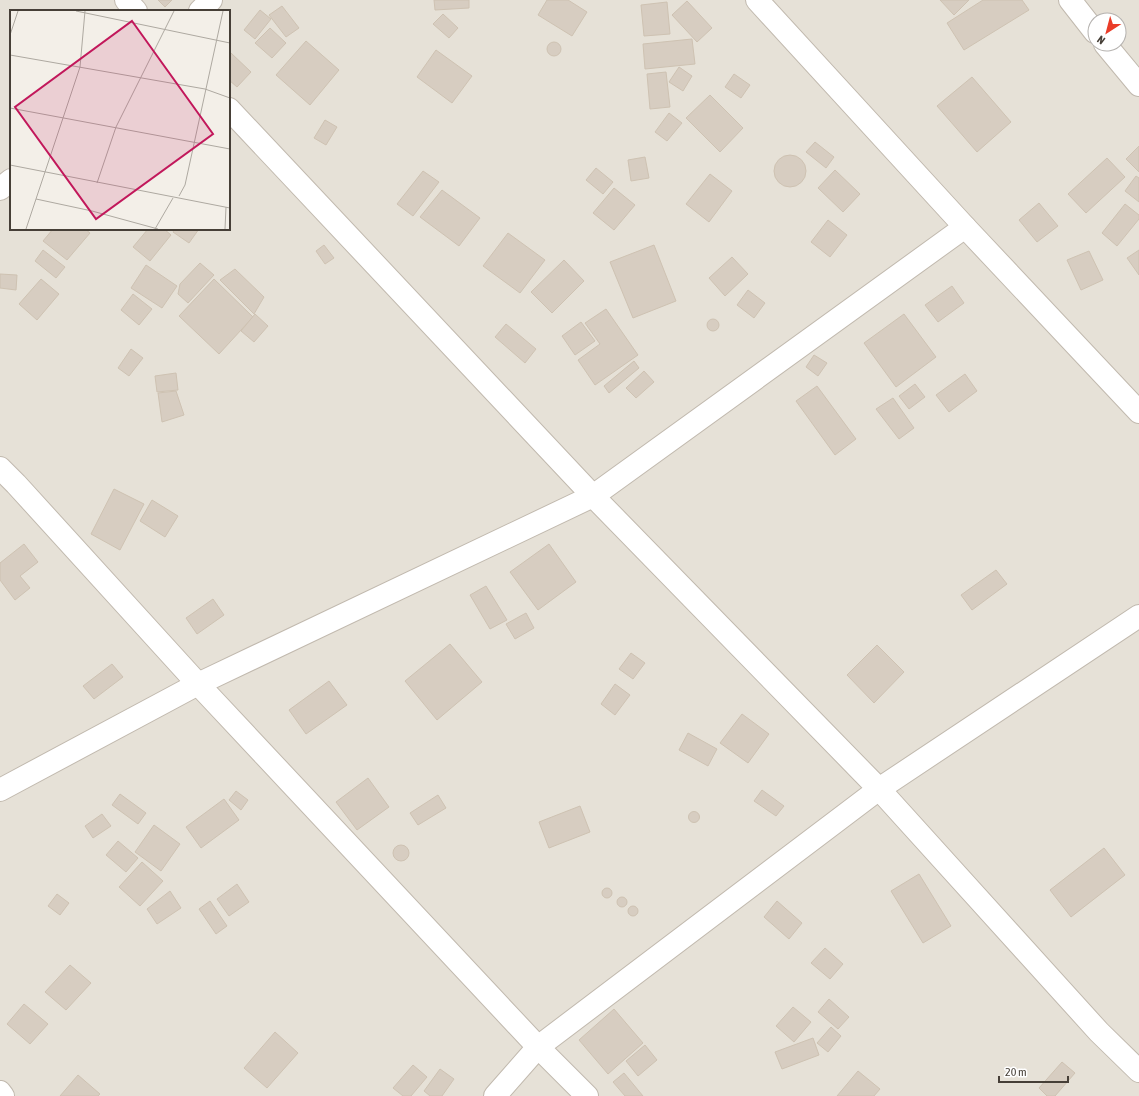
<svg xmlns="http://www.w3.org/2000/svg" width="1139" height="1096" font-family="'Asap Condensed',sans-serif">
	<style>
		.residential { fill: #e6e1d7; fill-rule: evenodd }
		.building { fill: #d7cdc1; stroke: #cec2b2 }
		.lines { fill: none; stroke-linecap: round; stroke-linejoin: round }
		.street-casing { stroke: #c1b9ae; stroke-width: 24 }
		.street { stroke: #fff; stroke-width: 22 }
		.inset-road { fill: none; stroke: #aea9a1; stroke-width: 1 }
		.view { fill: #c2185b; fill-opacity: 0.15; stroke: #c2185b; stroke-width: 2 }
		.inset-edge { fill: none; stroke: #463f37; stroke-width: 2 }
	</style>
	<rect width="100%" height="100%" fill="#f3efe8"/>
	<path class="residential" d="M 0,0 L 1139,0 L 1139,1096 L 0,1096 ZM 11,11 L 229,11 L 229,229 L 11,229 ZM 1095,20 L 1119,20 L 1119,44 L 1095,44 Z"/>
	<g class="building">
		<polygon points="158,0 172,0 165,7"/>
		<polygon points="434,0 469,0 469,8 435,10"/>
		<polygon points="547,0 568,0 587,12 572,36 538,15"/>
		<polygon points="940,0 969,0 954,15"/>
		<polygon points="983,0 1022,0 1029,10 964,50 947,23"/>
		<polygon points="687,1 712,28 697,42 672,15"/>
		<polygon points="667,2 670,34 644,36 641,5"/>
		<polygon points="282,6 299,28 286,37 269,15"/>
		<polygon points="260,10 271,19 255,39 244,30"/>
		<polygon points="443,14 458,28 449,38 433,24"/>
		<polygon points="270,28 286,43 272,58 255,43"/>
		<polygon points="692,39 695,64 645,69 643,44"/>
		<polygon points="306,41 339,70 310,105 276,75"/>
		<circle cx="554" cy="49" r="7"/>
		<polygon points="436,50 472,76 452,103 417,77"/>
		<polygon points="231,53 251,72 237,87 229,80 229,55"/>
		<polygon points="679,67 692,76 683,91 669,82"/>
		<polygon points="666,72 670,107 650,109 647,74"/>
		<polygon points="734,74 750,85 741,98 725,87"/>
		<polygon points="972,77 1011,122 977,152 937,106"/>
		<polygon points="710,95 743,128 720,152 686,118"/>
		<polygon points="669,113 682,123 667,141 655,132"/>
		<polygon points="325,120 337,127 326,145 314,138"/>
		<polygon points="815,142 834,157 826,168 806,152"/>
		<polygon points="1139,146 1139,172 1126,159"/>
		<circle cx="790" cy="171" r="16"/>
		<polygon points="645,157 649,178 631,181 628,160"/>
		<polygon points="1107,158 1125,177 1086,213 1068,194"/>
		<polygon points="596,168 613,182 603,194 586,180"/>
		<polygon points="835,170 860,194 843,212 818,188"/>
		<polygon points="423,171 439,182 413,216 397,204"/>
		<polygon points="710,174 732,191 709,222 686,204"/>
		<polygon points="1136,176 1139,178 1139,202 1125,191"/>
		<polygon points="614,188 635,205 614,230 593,213"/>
		<polygon points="442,190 480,218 459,246 420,217"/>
		<polygon points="1039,203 1058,226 1037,242 1019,220"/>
		<polygon points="1125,204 1139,215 1139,219 1117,246 1102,233"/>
		<polygon points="828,220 847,235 830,257 811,242"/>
		<polygon points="53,229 85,229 90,233 67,260 43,241"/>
		<polygon points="148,229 164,229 171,235 150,261 133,247"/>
		<polygon points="175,229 199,229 189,243 173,232"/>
		<polygon points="508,233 545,260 520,293 483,266"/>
		<polygon points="324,245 334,258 325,264 316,251"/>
		<polygon points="654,245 676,301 633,318 610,262"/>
		<polygon points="43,250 65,267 56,278 35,261"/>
		<polygon points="1139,250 1139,275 1127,258"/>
		<polygon points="1089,251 1103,280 1081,290 1067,260"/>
		<polygon points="732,257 748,274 725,296 709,278"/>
		<polygon points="564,260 584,281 552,313 531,292"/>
		<polygon points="200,263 214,275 188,303 178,294 180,284"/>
		<polygon points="146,265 177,286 162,308 131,288"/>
		<polygon points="235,269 264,297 254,314 220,280"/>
		<polygon points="0,274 17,275 16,290 0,288"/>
		<polygon points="41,279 59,294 37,320 19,304"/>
		<polygon points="214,279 253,317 219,354 179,316"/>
		<polygon points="952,286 964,303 938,322 925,305"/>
		<polygon points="748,290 765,303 754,318 737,305"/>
		<polygon points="133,294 152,309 139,325 121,310"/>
		<polygon points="606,309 638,355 595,385 578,360 600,344 585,323"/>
		<polygon points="255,314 268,326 254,342 241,331"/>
		<polygon points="904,314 936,357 896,387 864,343"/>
		<circle cx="713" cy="325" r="6"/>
		<polygon points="581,322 595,341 575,355 562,336"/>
		<polygon points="506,324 536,349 525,363 495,337"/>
		<polygon points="131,349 143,358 129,376 118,368"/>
		<polygon points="814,355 827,363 818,376 806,367"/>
		<polygon points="634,361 639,368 609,393 604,386"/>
		<polygon points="644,371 654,382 636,398 626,388"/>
		<polygon points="176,373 178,390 157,392 155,376"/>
		<polygon points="965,374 977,391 949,412 936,395"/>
		<polygon points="915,384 925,397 909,409 899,396"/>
		<polygon points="817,386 856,439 835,455 796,401"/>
		<polygon points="176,391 184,415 162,422 158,393"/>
		<polygon points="893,398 914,428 899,439 876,409"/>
		<polygon points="114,489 144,504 120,550 91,534"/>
		<polygon points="152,500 178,516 165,537 140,521"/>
		<polygon points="24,544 38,562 20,576 30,588 15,600 0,580 0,563"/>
		<polygon points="549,544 576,582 538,610 510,572"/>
		<polygon points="996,570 1007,584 972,610 961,595"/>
		<polygon points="486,586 507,620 490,629 470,595"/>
		<polygon points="213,599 224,615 197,634 186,618"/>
		<polygon points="526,613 534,628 515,639 506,624"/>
		<polygon points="450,644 482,682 437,720 405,681"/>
		<polygon points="877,645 904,672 874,703 847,675"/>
		<polygon points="631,653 645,663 633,679 619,669"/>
		<polygon points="112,664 123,677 94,699 83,686"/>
		<polygon points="329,681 347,705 306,734 289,710"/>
		<polygon points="615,684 630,695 615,715 601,704"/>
		<polygon points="742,714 769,734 748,763 720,743"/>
		<polygon points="688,733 717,749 708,766 679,750"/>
		<polygon points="368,778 389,807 357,830 336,802"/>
		<polygon points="762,790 784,806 776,816 754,801"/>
		<polygon points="236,791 248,800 241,810 229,800"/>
		<polygon points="120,794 146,813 138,824 112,805"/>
		<polygon points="438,795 446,808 418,825 410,813"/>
		<polygon points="224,799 239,820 201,848 186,827"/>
		<polygon points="580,806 590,832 549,848 539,822"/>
		<circle cx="694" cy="817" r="5.5"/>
		<polygon points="102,814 111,826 93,838 85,826"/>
		<polygon points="154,825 180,844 161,871 135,852"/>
		<polygon points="118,841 138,858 126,872 106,855"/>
		<circle cx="401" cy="853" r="8"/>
		<polygon points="1104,848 1125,875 1071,917 1050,890"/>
		<polygon points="142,862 163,881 140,906 119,887"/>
		<polygon points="919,874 951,926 923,943 891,891"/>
		<polygon points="237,884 249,902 229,916 217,899"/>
		<circle cx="607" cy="893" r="5"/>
		<polygon points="170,891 181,908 157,924 147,909"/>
		<polygon points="57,894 69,903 60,915 48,906"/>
		<circle cx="622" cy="902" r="5"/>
		<polygon points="210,901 227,926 216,934 199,909"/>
		<polygon points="777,901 802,923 789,939 764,917"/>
		<circle cx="633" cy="911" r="5"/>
		<polygon points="825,948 843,964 830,979 811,963"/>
		<polygon points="70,965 91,983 66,1010 45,992"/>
		<polygon points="829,999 849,1017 838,1029 818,1012"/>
		<polygon points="24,1004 48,1024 30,1044 7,1024"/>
		<polygon points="793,1007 811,1022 794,1042 776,1026"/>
		<polygon points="614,1009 643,1043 608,1074 579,1040"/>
		<polygon points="831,1027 841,1036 828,1052 817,1043"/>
		<polygon points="275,1032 298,1053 267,1088 244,1068"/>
		<polygon points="813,1038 819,1055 782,1069 775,1052"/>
		<polygon points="645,1045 657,1060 638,1076 626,1061"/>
		<polygon points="1062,1062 1075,1073 1055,1096 1047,1096 1039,1088"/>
		<polygon points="413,1065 427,1077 411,1096 403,1096 393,1088"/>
		<polygon points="440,1069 454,1079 442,1096 430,1096 424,1091"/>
		<polygon points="858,1071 880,1089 874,1096 837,1096"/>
		<polygon points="624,1073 643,1096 625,1096 613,1082"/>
		<polygon points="78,1075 100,1094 98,1096 60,1096"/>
	</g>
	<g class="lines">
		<g class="street-casing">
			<g id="street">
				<polyline points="126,0 136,11"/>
				<polyline points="757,0 965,227 1139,412"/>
				<polyline points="1070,0 1095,32"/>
				<polyline points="200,11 211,0"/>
				<polyline points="1105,44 1139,85"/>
				<polyline points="229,109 593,496 879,789 1099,1032 1139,1071"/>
				<polyline points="0,189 11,180"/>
				<polyline points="0,468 16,484 198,684 538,1047 587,1096"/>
				<polyline points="0,790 198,684 593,496 965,227"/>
				<polyline points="0,1092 3,1096"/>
				<polyline points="495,1096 538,1047 879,789 1139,616"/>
			</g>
		</g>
		<use href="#street" class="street"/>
	</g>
	<g transform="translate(10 10)">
		<rect width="220" height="220" fill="#f3efe8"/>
		<path class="inset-road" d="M 66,1 L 220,33M 0,25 L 8,1M 0,45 L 195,79 L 220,88M 0,98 L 220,139M 0,155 L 220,198M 87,173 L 106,117 L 164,1M 169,186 L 175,175 L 213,1M 26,189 L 82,201 L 148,219M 16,219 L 70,57 L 75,1M 145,219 L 163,188M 215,219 L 216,197"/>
		<path class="view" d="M 122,11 L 203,124 L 86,209 L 5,97 Z"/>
		<rect width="220" height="220" class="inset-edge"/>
	</g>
	<g transform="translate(1107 32) rotate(216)"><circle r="19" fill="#ffffff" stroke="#b5b2af"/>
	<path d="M0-3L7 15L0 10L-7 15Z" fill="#ea3c28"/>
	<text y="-6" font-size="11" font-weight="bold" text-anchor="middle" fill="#463f37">N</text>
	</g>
	<path d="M999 1076v6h69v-6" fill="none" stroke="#463f37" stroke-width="2"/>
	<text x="1005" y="1076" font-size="12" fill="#463f37" stroke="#ffffff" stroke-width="3" paint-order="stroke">20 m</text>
</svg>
